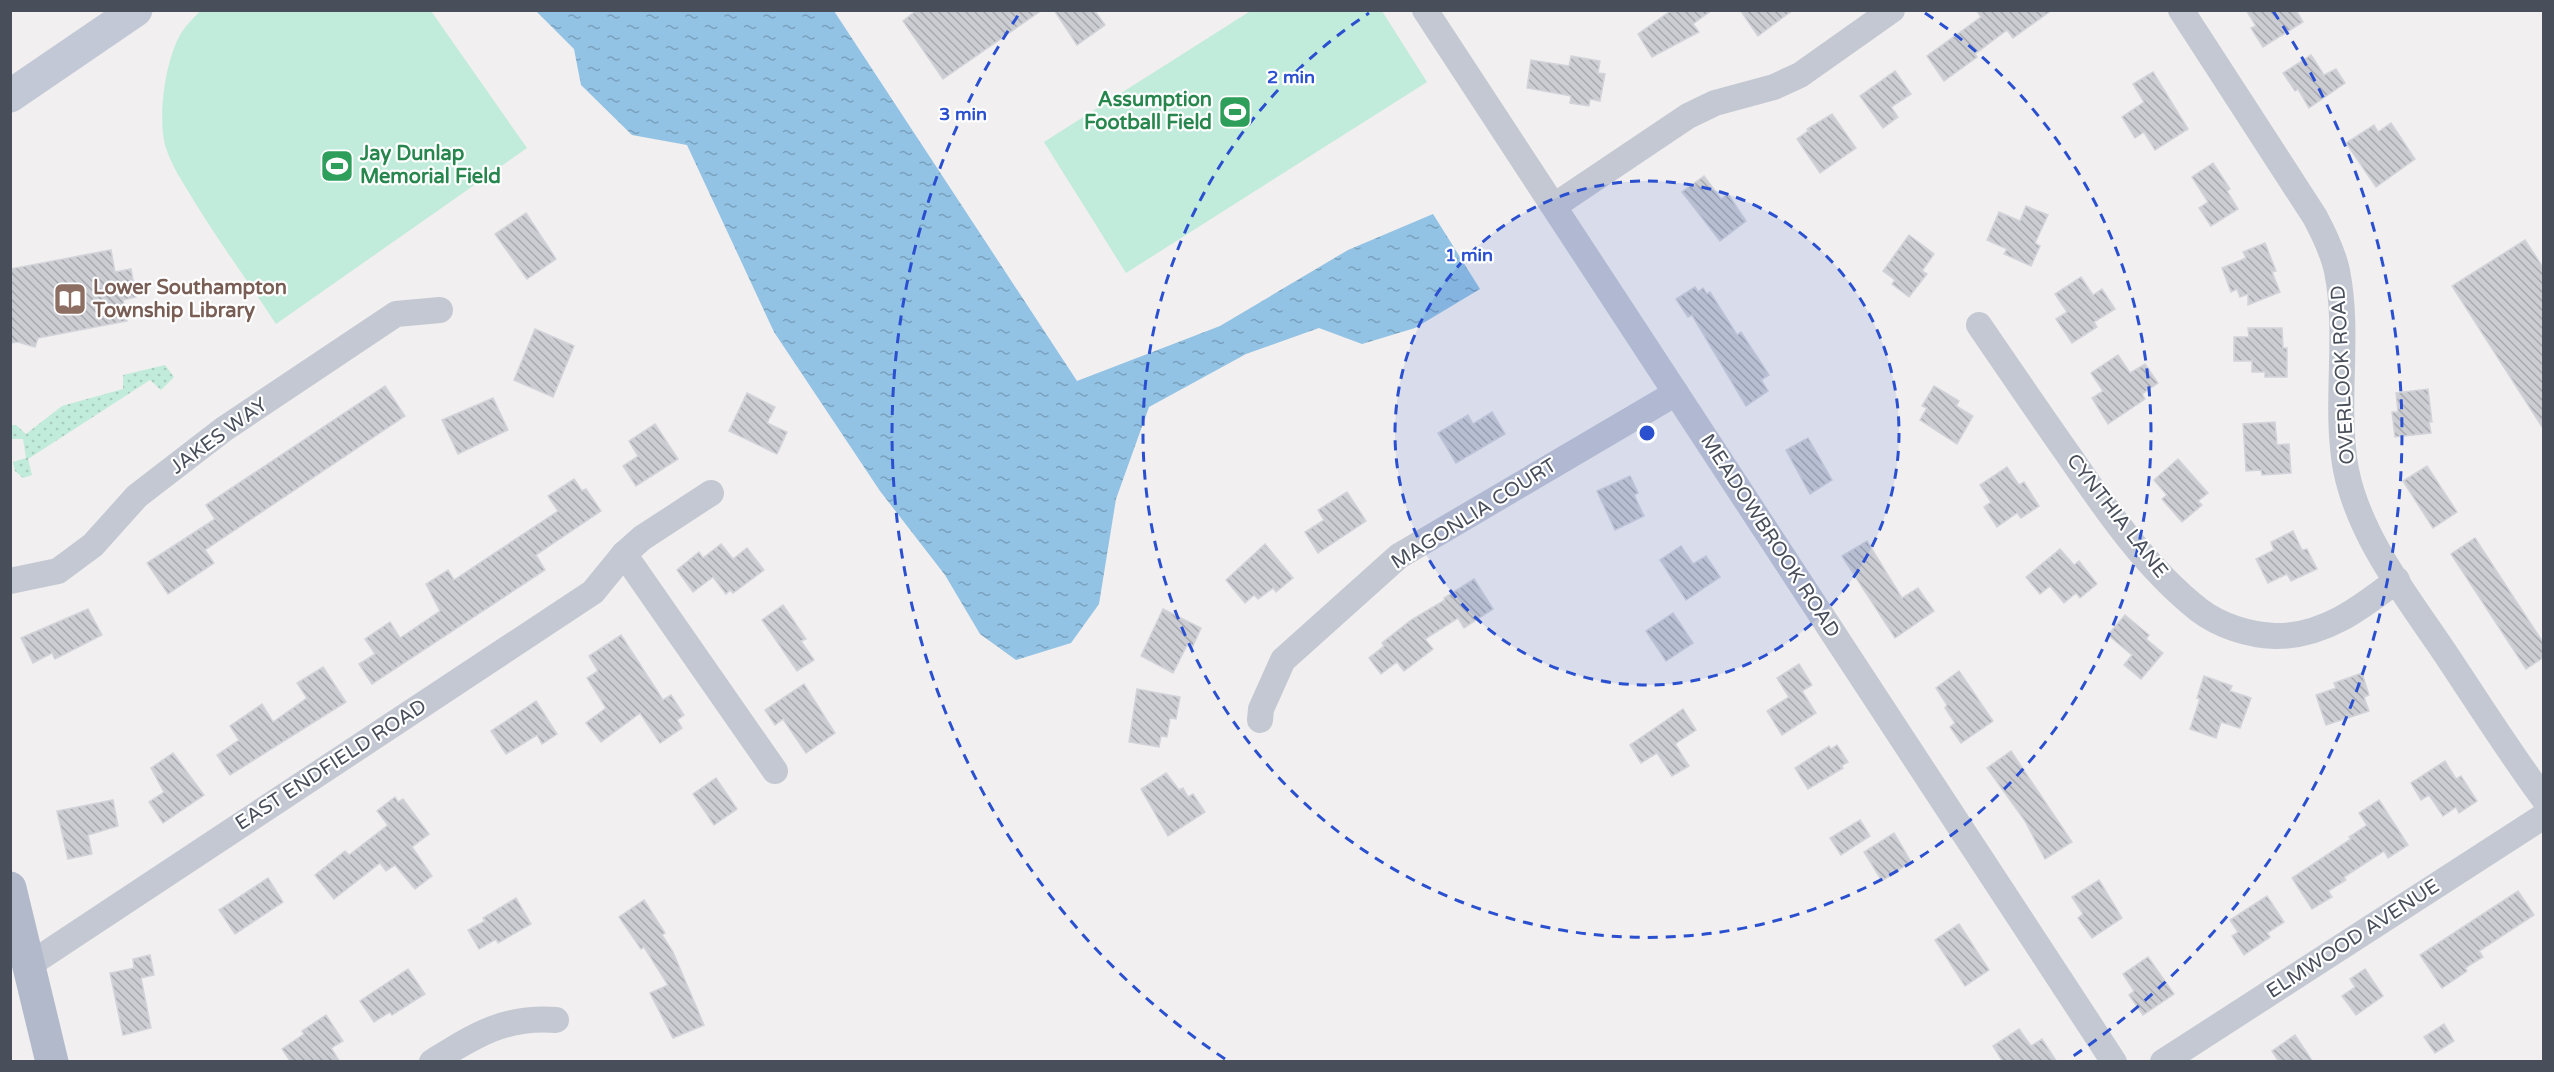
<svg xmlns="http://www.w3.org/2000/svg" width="2554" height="1072" font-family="'Varela Round',sans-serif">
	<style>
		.grass { fill: url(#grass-dots) }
		.pitch { fill: #c1ebda }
		.water { fill: url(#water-ripples) }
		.building { fill: url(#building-back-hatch); stroke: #d3d4da; stroke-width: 1.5 }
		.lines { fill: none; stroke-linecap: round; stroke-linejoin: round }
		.minor { stroke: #c3c8d2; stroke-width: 26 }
		.secondary { stroke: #c3c8d6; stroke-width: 33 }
		.primary { stroke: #b1b9cb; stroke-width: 33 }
		.ring { fill: none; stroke: #2a50d0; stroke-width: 3; stroke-dasharray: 10 8 }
		.labels { text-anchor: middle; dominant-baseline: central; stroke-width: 4.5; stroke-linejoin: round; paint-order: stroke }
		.leisure-label { font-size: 20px; font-weight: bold; fill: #27864d; stroke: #fff; text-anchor: end }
		.education-label { font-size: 20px; font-weight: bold; fill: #785e54; stroke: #fff; text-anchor: start }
		.street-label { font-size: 20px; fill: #484e5a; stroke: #fff }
		.centre { fill: #2a50d0; stroke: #fff; stroke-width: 3 }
		.ring-label { font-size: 18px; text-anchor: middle; font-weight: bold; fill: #2a50d0; stroke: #fff; stroke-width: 4.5; stroke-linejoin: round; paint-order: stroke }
	</style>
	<defs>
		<pattern id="grass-dots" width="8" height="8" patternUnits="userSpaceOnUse" patternTransform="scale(1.5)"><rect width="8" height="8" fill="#c1ebda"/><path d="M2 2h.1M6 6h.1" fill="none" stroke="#a7cbbd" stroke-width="1.8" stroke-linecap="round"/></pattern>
		<pattern id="water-ripples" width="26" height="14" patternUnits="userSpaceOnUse" patternTransform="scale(1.5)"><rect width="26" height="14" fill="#92c2e4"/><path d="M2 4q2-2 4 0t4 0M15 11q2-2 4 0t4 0" fill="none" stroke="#79a0bc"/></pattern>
		<pattern id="building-back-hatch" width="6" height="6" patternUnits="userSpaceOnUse" patternTransform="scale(1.5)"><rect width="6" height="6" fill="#cccdd3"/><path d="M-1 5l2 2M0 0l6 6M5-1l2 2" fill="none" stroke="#a8a9ae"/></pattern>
	</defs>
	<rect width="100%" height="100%" fill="#f1efef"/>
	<polygon class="grass" points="165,365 174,377 161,390 150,380 28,459 32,475 23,478 15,471 13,462 26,458 23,439 11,439 11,425 16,425 26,434 62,406 123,389 123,375"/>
	<g class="pitch">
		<polygon points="1252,10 1382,11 1427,82 1126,273 1044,142"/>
		<path d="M 200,11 L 431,11 L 527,148 L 276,324 C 249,283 220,243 194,201 C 184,184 172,167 166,148 C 157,119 165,62 180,35 C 185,26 194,18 200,11 Z"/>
	</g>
	<polygon class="water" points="536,11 834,11 1077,381 1220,326 1348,250 1433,214 1480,289 1415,328 1362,344 1319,328 1246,354 1149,407 1116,499 1099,604 1071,643 1016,660 980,634 945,575 880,491 774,332 687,145 632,135 581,85 574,49"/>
	<g class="building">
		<polygon points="917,10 1042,10 943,79 903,21"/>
		<polygon points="1054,10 1094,10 1105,25 1077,45"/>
		<polygon points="1672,10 1712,10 1693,24 1699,32 1652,57 1638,34"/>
		<polygon points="1740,10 1793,10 1758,36"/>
		<polygon points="1976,10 2052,10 2013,38 2007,30 1975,54 1977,57 1944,81 1927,56 1981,17"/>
		<polygon points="2246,10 2296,10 2303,22 2263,47 2251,28 2256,26"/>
		<polygon points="2311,55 2324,75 2336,69 2345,83 2309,108 2298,89 2295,91 2283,73"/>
		<polygon points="1571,56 1600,61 1598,73 1605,74 1600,101 1590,99 1589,106 1570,103 1571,96 1527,88 1531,60 1569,66"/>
		<polygon points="1895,71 1911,94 1891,107 1898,117 1883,128 1860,96"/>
		<polygon points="2153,72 2188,129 2155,150 2144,132 2135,138 2122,117 2144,102 2133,84"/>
		<polygon points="1832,114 1856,148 1820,173 1797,139 1808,131 1807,129"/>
		<polygon points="2391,123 2415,159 2376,187 2346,143 2374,125 2378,132"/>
		<polygon points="2213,163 2230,189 2227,191 2238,209 2211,226 2199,208 2208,202 2192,177"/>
		<polygon points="1704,176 1721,199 1728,194 1746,221 1720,241 1682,192"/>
		<polygon points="2026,206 2048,215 2035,243 2040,246 2031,266 2004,254 2007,249 1987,240 1999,212 2020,221"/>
		<polygon points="526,213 556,259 527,279 495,234"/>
		<polygon points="1909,235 1934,254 1922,271 1927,274 1909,297 1892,284 1895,280 1883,271"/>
		<polygon points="2525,240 2544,269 2544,430 2452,286"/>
		<polygon points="2265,243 2276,271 2272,272 2280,292 2248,305 2248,294 2240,297 2237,289 2231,292 2222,268 2246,258 2243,252"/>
		<polygon points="111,250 115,272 131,269 136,297 123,300 127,321 38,338 35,347 18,342 10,343 10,269"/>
		<polygon points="2081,277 2093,295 2102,289 2115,309 2094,322 2097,327 2072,343 2056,319 2067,312 2055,294"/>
		<polygon points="1695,287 1698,292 1703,288 1707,294 1710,292 1737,335 1741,332 1769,375 1761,380 1768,391 1746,406 1692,315 1688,317 1676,299"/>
		<polygon points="2248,328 2282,328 2283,348 2287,348 2287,377 2265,377 2265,372 2252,372 2252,361 2234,361 2234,337 2249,337"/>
		<polygon points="535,329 574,346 553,397 514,380"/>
		<polygon points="2118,355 2130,373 2145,364 2158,383 2142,394 2145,399 2108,424 2092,398 2103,391 2091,373"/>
		<polygon points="385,386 405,416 205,550 214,563 168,594 147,563 215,519 206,505"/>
		<polygon points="1934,386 1959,401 1956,406 1973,416 1957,444 1920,420 1927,408 1922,406"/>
		<polygon points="2428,389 2432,422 2429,422 2431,433 2395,437 2392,412 2398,412 2396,393"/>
		<polygon points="747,393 775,407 767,423 787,432 777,454 729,431"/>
		<polygon points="493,398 508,430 458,454 442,420"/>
		<polygon points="1492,412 1505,434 1456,463 1438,433 1468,415 1473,424"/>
		<polygon points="2275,422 2277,445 2289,444 2291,473 2262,475 2261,470 2246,471 2243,424"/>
		<polygon points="655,424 678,459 636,486 623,466 638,456 629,441"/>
		<polygon points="1808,438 1832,480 1810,494 1786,450"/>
		<polygon points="2178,459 2208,493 2198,501 2202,505 2182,522 2162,499 2167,495 2154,480"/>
		<polygon points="2427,466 2457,512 2433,528 2403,481"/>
		<polygon points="2007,467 2019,485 2024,482 2039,506 2021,518 2017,513 1997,527 1984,507 1991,502 1980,485"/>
		<polygon points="1630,476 1638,493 1634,495 1644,516 1615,530 1597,491"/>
		<polygon points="574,479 582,491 586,489 601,511 536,555 545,570 372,684 359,664 375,654 365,639 390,622 400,638 440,611 426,584 448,570 454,580 558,511 548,496"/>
		<polygon points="1347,492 1366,521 1318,553 1305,532 1324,520 1318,510"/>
		<polygon points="2293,531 2302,550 2307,549 2317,569 2291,581 2287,574 2268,583 2256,559 2274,550 2271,542"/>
		<polygon points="2475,538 2544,644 2544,657 2526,669 2451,554"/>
		<polygon points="1867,541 1902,598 1918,588 1934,611 1895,638 1842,556"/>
		<polygon points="721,544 733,559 747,548 764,570 733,593 730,590 726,594 713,577 693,592 677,570 699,552 703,558"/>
		<polygon points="1265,544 1293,578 1276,592 1273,588 1258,599 1254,595 1245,603 1226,580"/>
		<polygon points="1681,546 1693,564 1706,556 1720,577 1686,600 1660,560"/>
		<polygon points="2060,549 2074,565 2079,561 2097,584 2080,598 2076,593 2064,603 2050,586 2040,594 2026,577"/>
		<polygon points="1474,579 1493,609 1464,628 1458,618 1425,639 1433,649 1404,671 1397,662 1381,674 1369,658 1384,646 1382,643 1411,620 1445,600 1444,598"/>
		<polygon points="783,605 806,639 801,641 814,660 797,671 762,620"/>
		<polygon points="88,609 102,635 55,659 52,653 33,663 21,638"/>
		<polygon points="1163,609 1201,628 1192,648 1187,645 1173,673 1141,656"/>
		<polygon points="1673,613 1693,643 1666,661 1646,631"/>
		<polygon points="2125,615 2149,635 2146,639 2163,653 2141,679 2124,665 2132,655 2108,635"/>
		<polygon points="621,635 663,700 671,695 684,715 677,720 682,728 660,743 640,713 601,742 586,723 606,708 587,678 598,671 589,656"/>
		<polygon points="1799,664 1812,685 1802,691 1816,713 1782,735 1767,711 1789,697 1777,678"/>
		<polygon points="323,667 346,702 230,775 217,755 239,740 230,726 262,704 273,722 307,698 297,683"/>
		<polygon points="1959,671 1993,721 1961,743 1950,727 1955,723 1945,708 1947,705 1936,688"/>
		<polygon points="2362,673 2369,695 2364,697 2369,711 2326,725 2316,695 2336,688 2334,683"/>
		<polygon points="2204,676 2232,686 2230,691 2251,698 2240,728 2221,722 2216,738 2190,729 2200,699 2197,698"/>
		<polygon points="804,684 835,733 806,753 783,719 775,725 765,710"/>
		<polygon points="1137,689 1180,697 1176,719 1170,718 1167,737 1161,736 1159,747 1129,742"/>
		<polygon points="536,701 557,734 542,744 537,735 506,754 491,731"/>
		<polygon points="1683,709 1696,730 1675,744 1689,766 1672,776 1657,753 1641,763 1630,745"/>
		<polygon points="1837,745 1848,762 1841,766 1843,768 1808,789 1795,768 1829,746 1831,749"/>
		<polygon points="2011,751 2072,842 2045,859 2025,821 1987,768"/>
		<polygon points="173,753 204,795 163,823 149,802 164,792 151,768"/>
		<polygon points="2445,761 2456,779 2461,776 2477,801 2459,813 2456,807 2443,816 2429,795 2421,800 2411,783"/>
		<polygon points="1166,773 1179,790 1183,788 1188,797 1193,794 1205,812 1168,836 1141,789"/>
		<polygon points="716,778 737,809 714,825 693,794"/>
		<polygon points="395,797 398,802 403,799 429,834 412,847 432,876 415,889 395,865 386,871 380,863 334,899 315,875 345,851 349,855 388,825 377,811"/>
		<polygon points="113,800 118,826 88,835 92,854 68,859 57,811"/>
		<polygon points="2379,800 2408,845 2388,858 2384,851 2344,877 2346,880 2328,891 2332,897 2312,909 2292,878 2351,839 2349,837 2367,825 2359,813"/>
		<polygon points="1860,820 1870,836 1841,855 1830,838"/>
		<polygon points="1894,833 1911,862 1882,881 1864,852"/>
		<polygon points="268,878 283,902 235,934 219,910"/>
		<polygon points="2099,880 2122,918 2092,938 2078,918 2083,914 2072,897"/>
		<polygon points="2518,891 2534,915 2479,951 2483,957 2465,968 2467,971 2442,988 2420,955"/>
		<polygon points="2267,896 2284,922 2267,933 2270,937 2244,955 2232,936 2238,932 2230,920"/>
		<polygon points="516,898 531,924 498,943 496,939 479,949 468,930 485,921 483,918"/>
		<polygon points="644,900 665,933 662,935 673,952 704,1025 673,1038 650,993 668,985 644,947 641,949 619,917"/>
		<polygon points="1959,924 1989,970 1965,986 1935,940"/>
		<polygon points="150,955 154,975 141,978 151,1028 123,1035 110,973 134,968 133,959"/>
		<polygon points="2148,957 2174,994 2143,1015 2129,995 2134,991 2123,974"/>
		<polygon points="408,969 425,994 392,1015 390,1012 374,1022 360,1001"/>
		<polygon points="2365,969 2383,996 2356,1015 2342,996 2355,987 2350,979"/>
		<polygon points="326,1015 343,1041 331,1048 340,1062 291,1062 282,1049 304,1034 302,1031"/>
		<polygon points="2444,1024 2454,1041 2435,1053 2424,1037"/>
		<polygon points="2019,1029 2031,1046 2042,1039 2057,1062 2003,1062 1993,1046"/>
		<polygon points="2295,1035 2313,1062 2279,1062 2272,1051"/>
	</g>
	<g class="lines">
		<g class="minor">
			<polyline points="1425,10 2114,1062"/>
			<path d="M 2181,10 L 2315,217 C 2324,234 2333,252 2337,271 C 2350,336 2334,405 2346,470 C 2360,539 2409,599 2447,656 C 2479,704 2510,753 2544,799"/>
			<polyline points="1554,206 1688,116 1715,103 1774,87 1800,75 1892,10"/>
			<path d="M 1979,325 C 2009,369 2039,413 2070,457 C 2107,511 2147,569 2199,610 C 2220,626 2249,635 2275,636 C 2323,637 2361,608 2397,580"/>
			<polyline points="624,554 775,771"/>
			<polyline points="10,581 58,571 93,545 137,496 224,429 396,314 440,310"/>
			<polyline points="1260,720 1261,709 1283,660 1399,556 1676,393"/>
			<polyline points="29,965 593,592 624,554 642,538 711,493"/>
			<path d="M 432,1062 C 474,1036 504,1016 556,1020"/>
			<polyline points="2163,1062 2544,816"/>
		</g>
		<polyline class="secondary" points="10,96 136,10"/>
		<polyline class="primary" points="10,888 52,1062"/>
	</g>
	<circle cx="1647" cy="433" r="252" fill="#2a50d0" fill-opacity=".12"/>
	<g class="ring">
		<circle cx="1647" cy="433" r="252"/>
		<path d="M1925 13A504 504 0 1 1 1369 13"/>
		<path d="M1225 1059A755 755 0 0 1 1021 11M2273 11A755 755 0 0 1 2069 1059"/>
	</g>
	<defs>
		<g id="stadium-square" transform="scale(1.725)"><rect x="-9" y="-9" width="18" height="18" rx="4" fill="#2e9e5b" stroke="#fff"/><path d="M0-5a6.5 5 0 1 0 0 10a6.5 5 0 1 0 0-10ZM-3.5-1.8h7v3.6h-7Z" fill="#fff"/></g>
		<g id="library-square" transform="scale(1.725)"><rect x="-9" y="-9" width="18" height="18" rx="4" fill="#8d6e63" stroke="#fff"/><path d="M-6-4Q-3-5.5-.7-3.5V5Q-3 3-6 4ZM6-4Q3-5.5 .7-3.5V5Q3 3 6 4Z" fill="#fff"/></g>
	</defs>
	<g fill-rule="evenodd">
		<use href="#stadium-square" x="1235" y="112"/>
		<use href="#stadium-square" x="337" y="166"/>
		<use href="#library-square" x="70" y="299"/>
	</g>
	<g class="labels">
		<g class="leisure-label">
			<text x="1212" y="100">Assumption<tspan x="1212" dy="23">Football Field</tspan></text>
			<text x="360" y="154" text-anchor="start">Jay Dunlap<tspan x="360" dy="23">Memorial Field</tspan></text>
		</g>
		<g class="education-label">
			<text x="93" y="288">Lower Southampton<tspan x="93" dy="23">Township Library</tspan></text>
		</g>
		<g class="street-label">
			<text transform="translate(2343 375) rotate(-93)">OVERLOOK ROAD</text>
			<text transform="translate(219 436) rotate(-36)">JAKES WAY</text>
			<text transform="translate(1474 514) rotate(-32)">MAGONLIA COURT</text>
			<text transform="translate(2117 516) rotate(52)">CYNTHIA LANE</text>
			<text transform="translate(1770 536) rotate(57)">MEADOWBROOK ROAD</text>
			<text transform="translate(331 765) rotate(-33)">EAST ENDFIELD ROAD</text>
			<text transform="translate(2353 939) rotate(-33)">ELMWOOD AVENUE</text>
		</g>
	</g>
	<circle cx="1647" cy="433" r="9" class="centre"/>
	<g class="ring-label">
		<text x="1291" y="83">2 min</text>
		<text x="963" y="120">3 min</text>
		<text x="1469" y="261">1 min</text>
	</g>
	<rect width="2554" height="1072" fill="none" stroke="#484e5a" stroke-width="24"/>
</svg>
